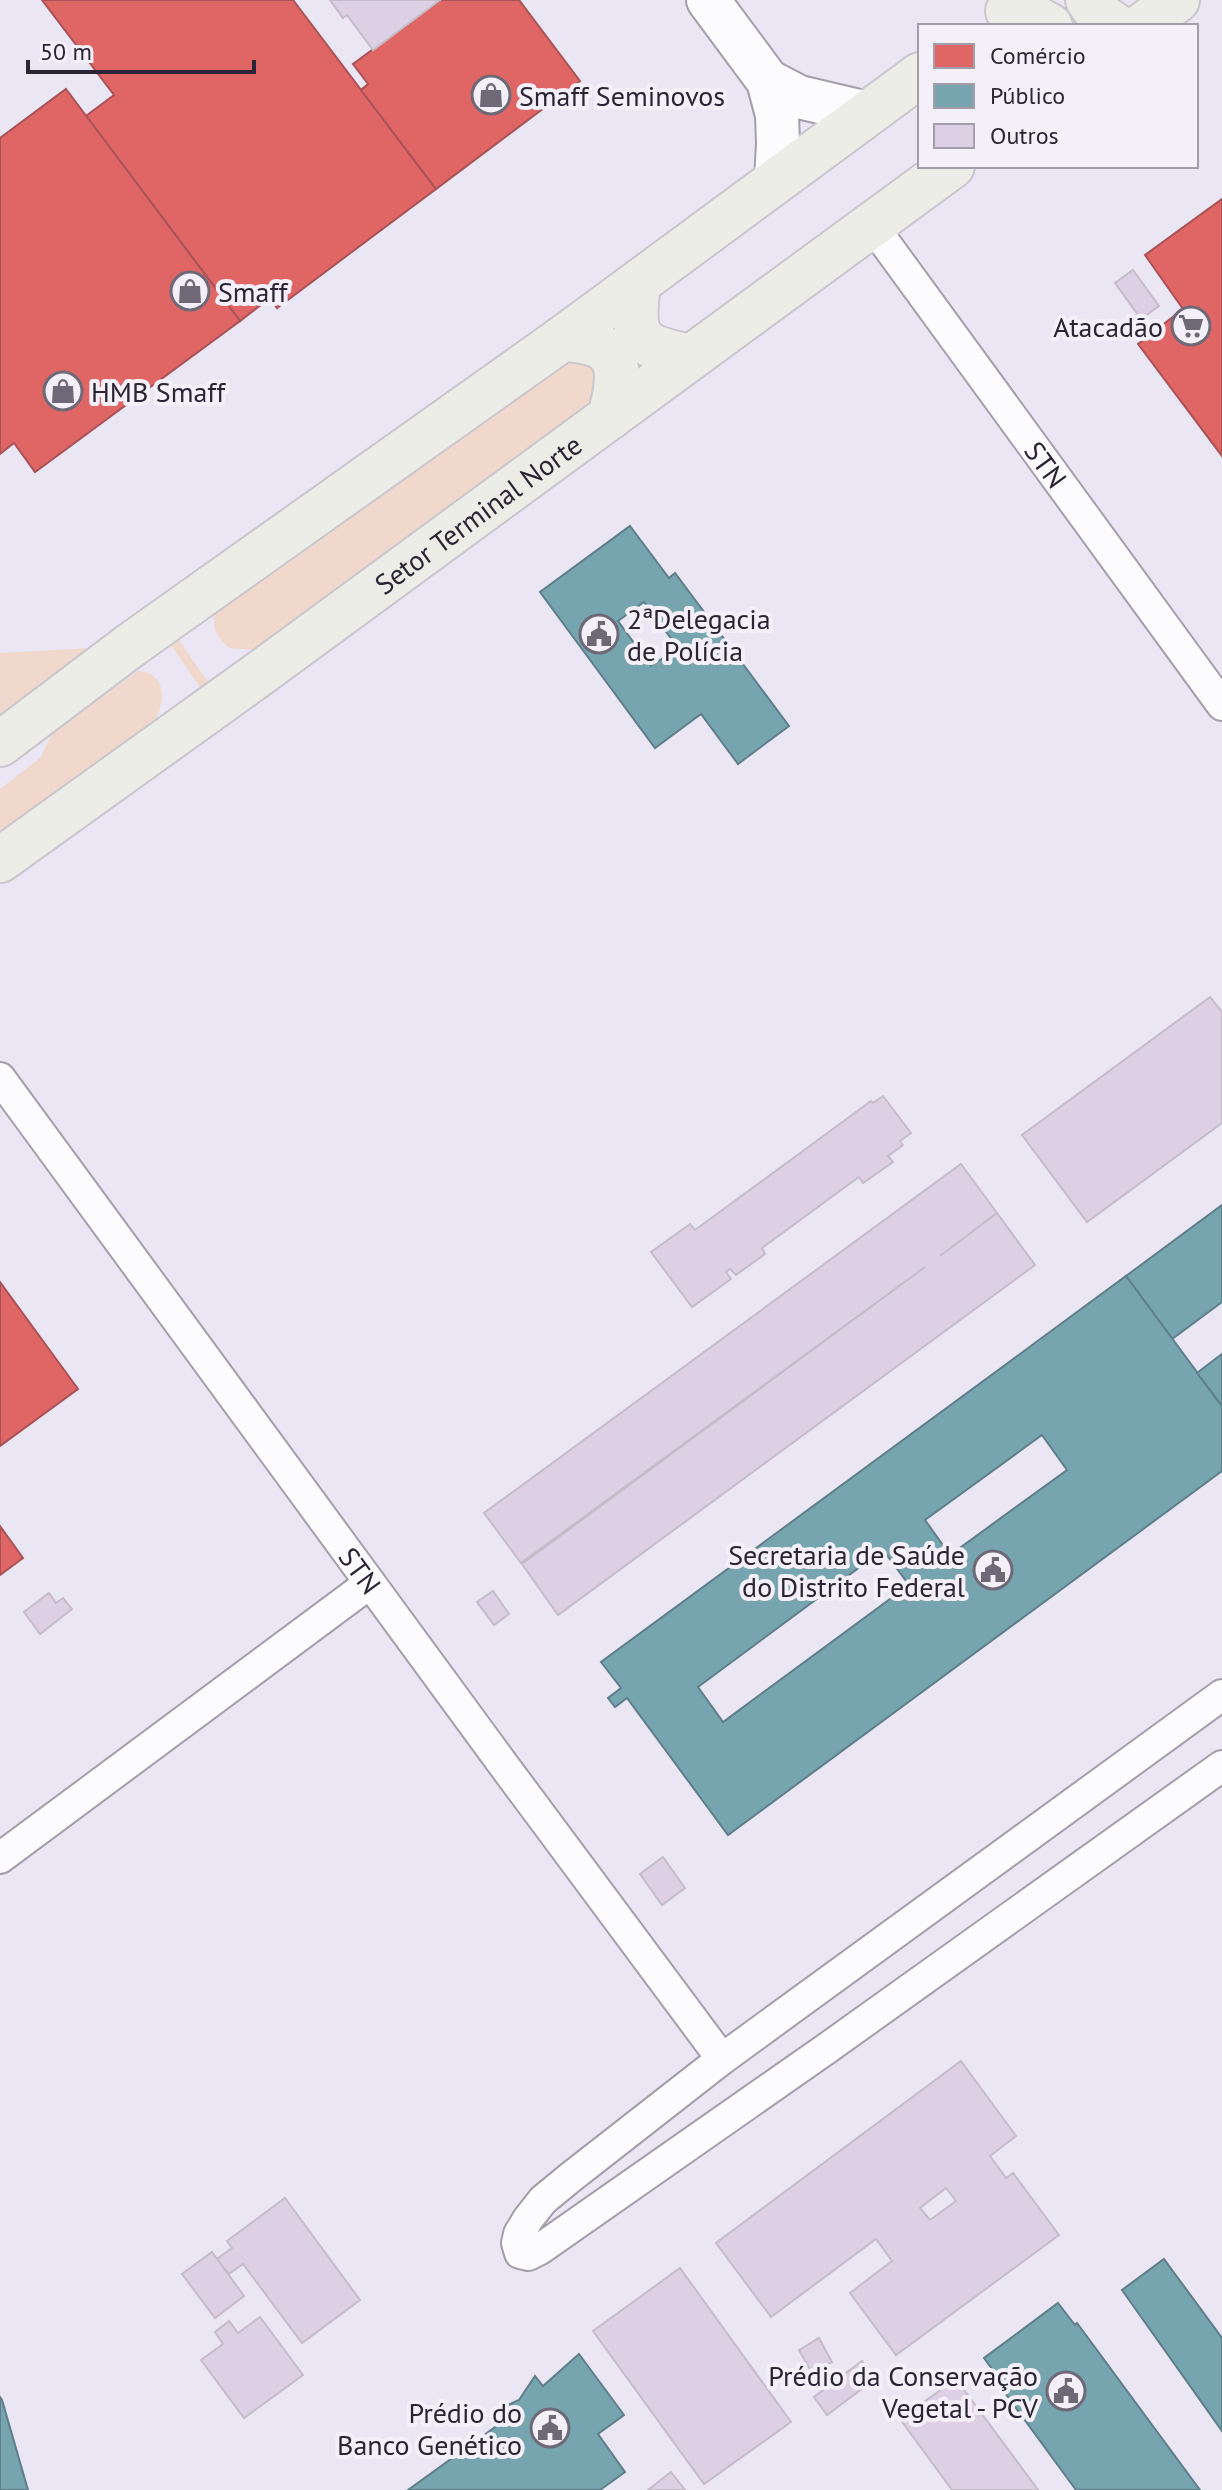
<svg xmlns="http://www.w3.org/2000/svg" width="1222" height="2490" font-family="'PT Sans',sans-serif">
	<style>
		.green { fill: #f0d9cc }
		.shops { fill: #e06666; stroke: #a95257; stroke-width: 2 }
		.public { fill: #76a5af; stroke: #5f7e8a; stroke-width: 2; fill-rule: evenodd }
		.building { fill: #ded0e4; stroke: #c4bcc9; stroke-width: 2; fill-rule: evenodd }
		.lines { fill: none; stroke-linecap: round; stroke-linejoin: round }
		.minor-casing { stroke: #a49eac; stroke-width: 34 }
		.secondary-casing { stroke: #a49eac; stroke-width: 46 }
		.primary-casing { stroke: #c9c6ce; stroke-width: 48 }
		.minor { stroke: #fcfbfd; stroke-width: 30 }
		.secondary { stroke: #fcfbfd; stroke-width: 42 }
		.primary { stroke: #ebede6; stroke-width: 44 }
		.labels { text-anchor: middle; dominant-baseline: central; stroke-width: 8; stroke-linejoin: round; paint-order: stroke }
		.poi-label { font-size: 28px; fill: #2a2434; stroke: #f4f0f9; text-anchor: start }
		.street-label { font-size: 28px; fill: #2a2434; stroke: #f4f0f9 }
	</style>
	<rect width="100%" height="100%" fill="#ebe6f4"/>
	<g class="green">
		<path d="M 579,354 L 599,373 L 591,404 L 262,646 L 254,650 L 229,648 C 217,637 212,630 215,614 L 569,355 Z"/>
		<polygon points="179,640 209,684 201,689 171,645"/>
		<polygon points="90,648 0,714 0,653"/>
		<path d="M 138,671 C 167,672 166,703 154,722 L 0,837 L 0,789 L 40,758 L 52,734 Z"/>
	</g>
	<g class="shops">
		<polygon points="42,0 293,0 436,189 277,308 270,298 240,321 86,116 114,95"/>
		<polygon points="440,0 519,0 580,81 436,189 361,90 368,84 353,64"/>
		<polygon points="66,89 240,321 35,472 14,443 0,454 0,138"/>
		<polygon points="1222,199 1222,456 1138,344 1183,309 1145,255"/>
		<polygon points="0,1282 78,1389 0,1446"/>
		<polygon points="0,1526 23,1558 0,1575"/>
	</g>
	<g class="public">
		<path d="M 630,526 L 669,578 L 675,573 L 789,726 L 738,764 L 701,714 L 655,748 L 540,592 ZM 644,602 L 678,648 L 651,666 L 618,621 Z"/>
		<polygon points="1222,1205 1222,1302 1172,1339 1126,1276"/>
		<path d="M 1126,1276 L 1222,1406 L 1222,1471 L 728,1835 L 627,1698 L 615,1707 L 608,1698 L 621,1688 L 601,1662 ZM 1042,1435 L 1067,1470 L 950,1555 L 925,1520 ZM 883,1550 L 909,1585 L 723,1722 L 698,1687 Z"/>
		<polygon points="1222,1354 1222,1406 1197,1373"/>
		<polygon points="1164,2259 1222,2338 1222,2431 1122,2290"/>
		<polygon points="1058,2303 1075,2325 1077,2323 1200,2490 1076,2490 997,2382 1000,2380 984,2358"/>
		<polygon points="579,2354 624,2415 598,2434 625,2472 600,2490 408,2490 502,2422 501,2408 519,2400 535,2376 543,2386"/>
		<polygon points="0,2397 2,2400 28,2490 0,2490"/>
	</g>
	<g class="building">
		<polygon points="330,0 440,0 373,50 347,15 343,18"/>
		<polygon points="1133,270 1159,306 1141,319 1115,283"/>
		<polygon points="1210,997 1222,1012 1222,1123 1087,1222 1022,1135"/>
		<polygon points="883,1096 911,1133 900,1141 903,1145 888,1156 893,1162 863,1183 859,1177 762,1248 765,1254 736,1275 730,1269 726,1272 731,1279 692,1307 651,1252 690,1224 695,1230 871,1101 873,1103"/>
		<polygon points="961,1164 997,1213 940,1256 997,1213 1035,1265 558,1615 522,1564 925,1267 521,1563 484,1513"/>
		<polygon points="493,1591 509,1614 494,1625 477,1602"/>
		<polygon points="49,1593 56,1603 63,1598 72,1609 40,1634 24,1612"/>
		<polygon points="663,1857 685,1888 662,1905 640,1874"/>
		<path d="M 961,2061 L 1016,2136 L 990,2156 L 1006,2178 L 1013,2173 L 1059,2235 L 896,2355 L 850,2293 L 892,2261 L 876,2239 L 771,2317 L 716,2243 ZM 946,2188 L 956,2201 L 930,2220 L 920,2208 Z"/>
		<polygon points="285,2198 360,2300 302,2343 243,2264 229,2274 217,2259 232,2248 227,2241"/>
		<polygon points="212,2252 244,2296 215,2318 182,2274"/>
		<polygon points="680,2268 791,2422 704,2484 593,2331"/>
		<polygon points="260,2317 303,2375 244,2418 201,2360 223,2344 215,2332 229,2321 238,2333"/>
		<polygon points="819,2338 832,2362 812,2373 799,2350"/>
		<polygon points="862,2361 875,2379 827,2415 814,2397"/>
		<polygon points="956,2379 1033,2483 1038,2490 952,2490 900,2419"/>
		<polygon points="671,2472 685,2490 648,2490"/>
	</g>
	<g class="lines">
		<g class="minor-casing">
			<g id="minor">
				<path id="s1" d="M 872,225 L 1222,705"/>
				<path id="s2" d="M 0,1078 L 502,1763 L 722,2059"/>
				<polyline points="1222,1695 722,2059 571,2177 543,2200 528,2219 519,2234 517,2243 520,2253 528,2255 540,2249 826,2049 1222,1766"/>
				<polyline points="0,1858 370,1583"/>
			</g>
		</g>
		<g class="secondary-casing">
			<g id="secondary">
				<polyline points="708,0 768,81 777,115 778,143 776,181"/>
				<polyline points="768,81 799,97 867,113"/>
			</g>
		</g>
		<g class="primary-casing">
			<g id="primary">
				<polyline points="1088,0 1097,13 1116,26"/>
				<polyline points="1008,11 1025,12 1050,26"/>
				<polyline points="1142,26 1177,0"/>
				<path d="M 638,284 C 631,339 636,346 691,357"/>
				<path d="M 562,339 C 623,341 623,368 610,417"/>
				<polyline points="0,744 131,645 562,339 920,75"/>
				<path id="s3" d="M 0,860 L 259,674 L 952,166"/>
			</g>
		</g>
		<use href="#minor" class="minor"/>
		<use href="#secondary" class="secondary"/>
		<use href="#primary" class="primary"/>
	</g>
	<defs>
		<g id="shop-ring" transform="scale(2)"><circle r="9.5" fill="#f4f0f9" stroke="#6e6877" stroke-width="1.5"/><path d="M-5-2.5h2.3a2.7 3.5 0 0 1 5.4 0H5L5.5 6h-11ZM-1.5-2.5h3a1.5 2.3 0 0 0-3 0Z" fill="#6e6877"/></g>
		<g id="supermarket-ring" transform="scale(2)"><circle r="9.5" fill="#f4f0f9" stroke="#6e6877" stroke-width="1.5"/><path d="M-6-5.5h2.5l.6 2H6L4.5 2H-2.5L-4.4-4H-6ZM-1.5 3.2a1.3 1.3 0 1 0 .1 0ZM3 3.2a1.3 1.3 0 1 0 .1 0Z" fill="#6e6877"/></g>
		<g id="civic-ring" transform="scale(2)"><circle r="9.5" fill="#f4f0f9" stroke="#6e6877" stroke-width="1.5"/><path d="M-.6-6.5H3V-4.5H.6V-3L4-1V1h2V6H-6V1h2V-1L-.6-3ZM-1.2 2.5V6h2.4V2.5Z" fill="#6e6877"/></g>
	</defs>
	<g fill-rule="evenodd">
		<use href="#shop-ring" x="491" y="95"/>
		<use href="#shop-ring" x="190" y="291"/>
		<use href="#supermarket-ring" x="1191" y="326"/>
		<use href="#shop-ring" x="63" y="391"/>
		<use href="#civic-ring" x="599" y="634"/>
		<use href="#civic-ring" x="993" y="1570"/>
		<use href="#civic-ring" x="1066" y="2391"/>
		<use href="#civic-ring" x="550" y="2428"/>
	</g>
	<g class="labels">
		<g class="poi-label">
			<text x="519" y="95">Smaff Seminovos</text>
			<text x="218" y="291">Smaff</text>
			<text x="1163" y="326" text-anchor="end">Atacadão</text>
			<text x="91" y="391">HMB Smaff</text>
			<text x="627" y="618">2ªDelegacia<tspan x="627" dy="32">de Polícia</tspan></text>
			<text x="965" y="1554" text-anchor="end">Secretaria de Saúde<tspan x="965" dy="32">do Distrito Federal</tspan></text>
			<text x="1038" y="2375" text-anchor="end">Prédio da Conservação<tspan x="1038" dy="32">Vegetal - PCV</tspan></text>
			<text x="522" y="2412" text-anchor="end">Prédio do<tspan x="522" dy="32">Banco Genético</tspan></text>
		</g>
		<g class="street-label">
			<text stroke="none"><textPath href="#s1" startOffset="296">STN</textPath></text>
			<text stroke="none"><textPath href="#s3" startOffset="590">Setor Terminal Norte</textPath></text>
			<text stroke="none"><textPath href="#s2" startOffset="610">STN</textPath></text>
		</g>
	</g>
	<rect x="918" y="24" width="280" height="144" fill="#f4f0f9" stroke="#a39eaa" stroke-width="2"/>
	<rect x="934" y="44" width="40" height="24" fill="#e06666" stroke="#a39eaa" stroke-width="2"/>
	<text x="990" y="64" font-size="24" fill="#2a2434">Comércio</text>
	<rect x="934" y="84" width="40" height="24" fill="#76a5af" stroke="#a39eaa" stroke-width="2"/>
	<text x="990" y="104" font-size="24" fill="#2a2434">Público</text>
	<rect x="934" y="124" width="40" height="24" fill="#ded0e4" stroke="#a39eaa" stroke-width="2"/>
	<text x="990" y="144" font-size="24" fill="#2a2434">Outros</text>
	<path d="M28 60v12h226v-12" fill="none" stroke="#2a2434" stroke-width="4"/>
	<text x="40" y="60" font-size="24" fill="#2a2434" stroke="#f4f0f9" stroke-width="6" paint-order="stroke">50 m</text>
</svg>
